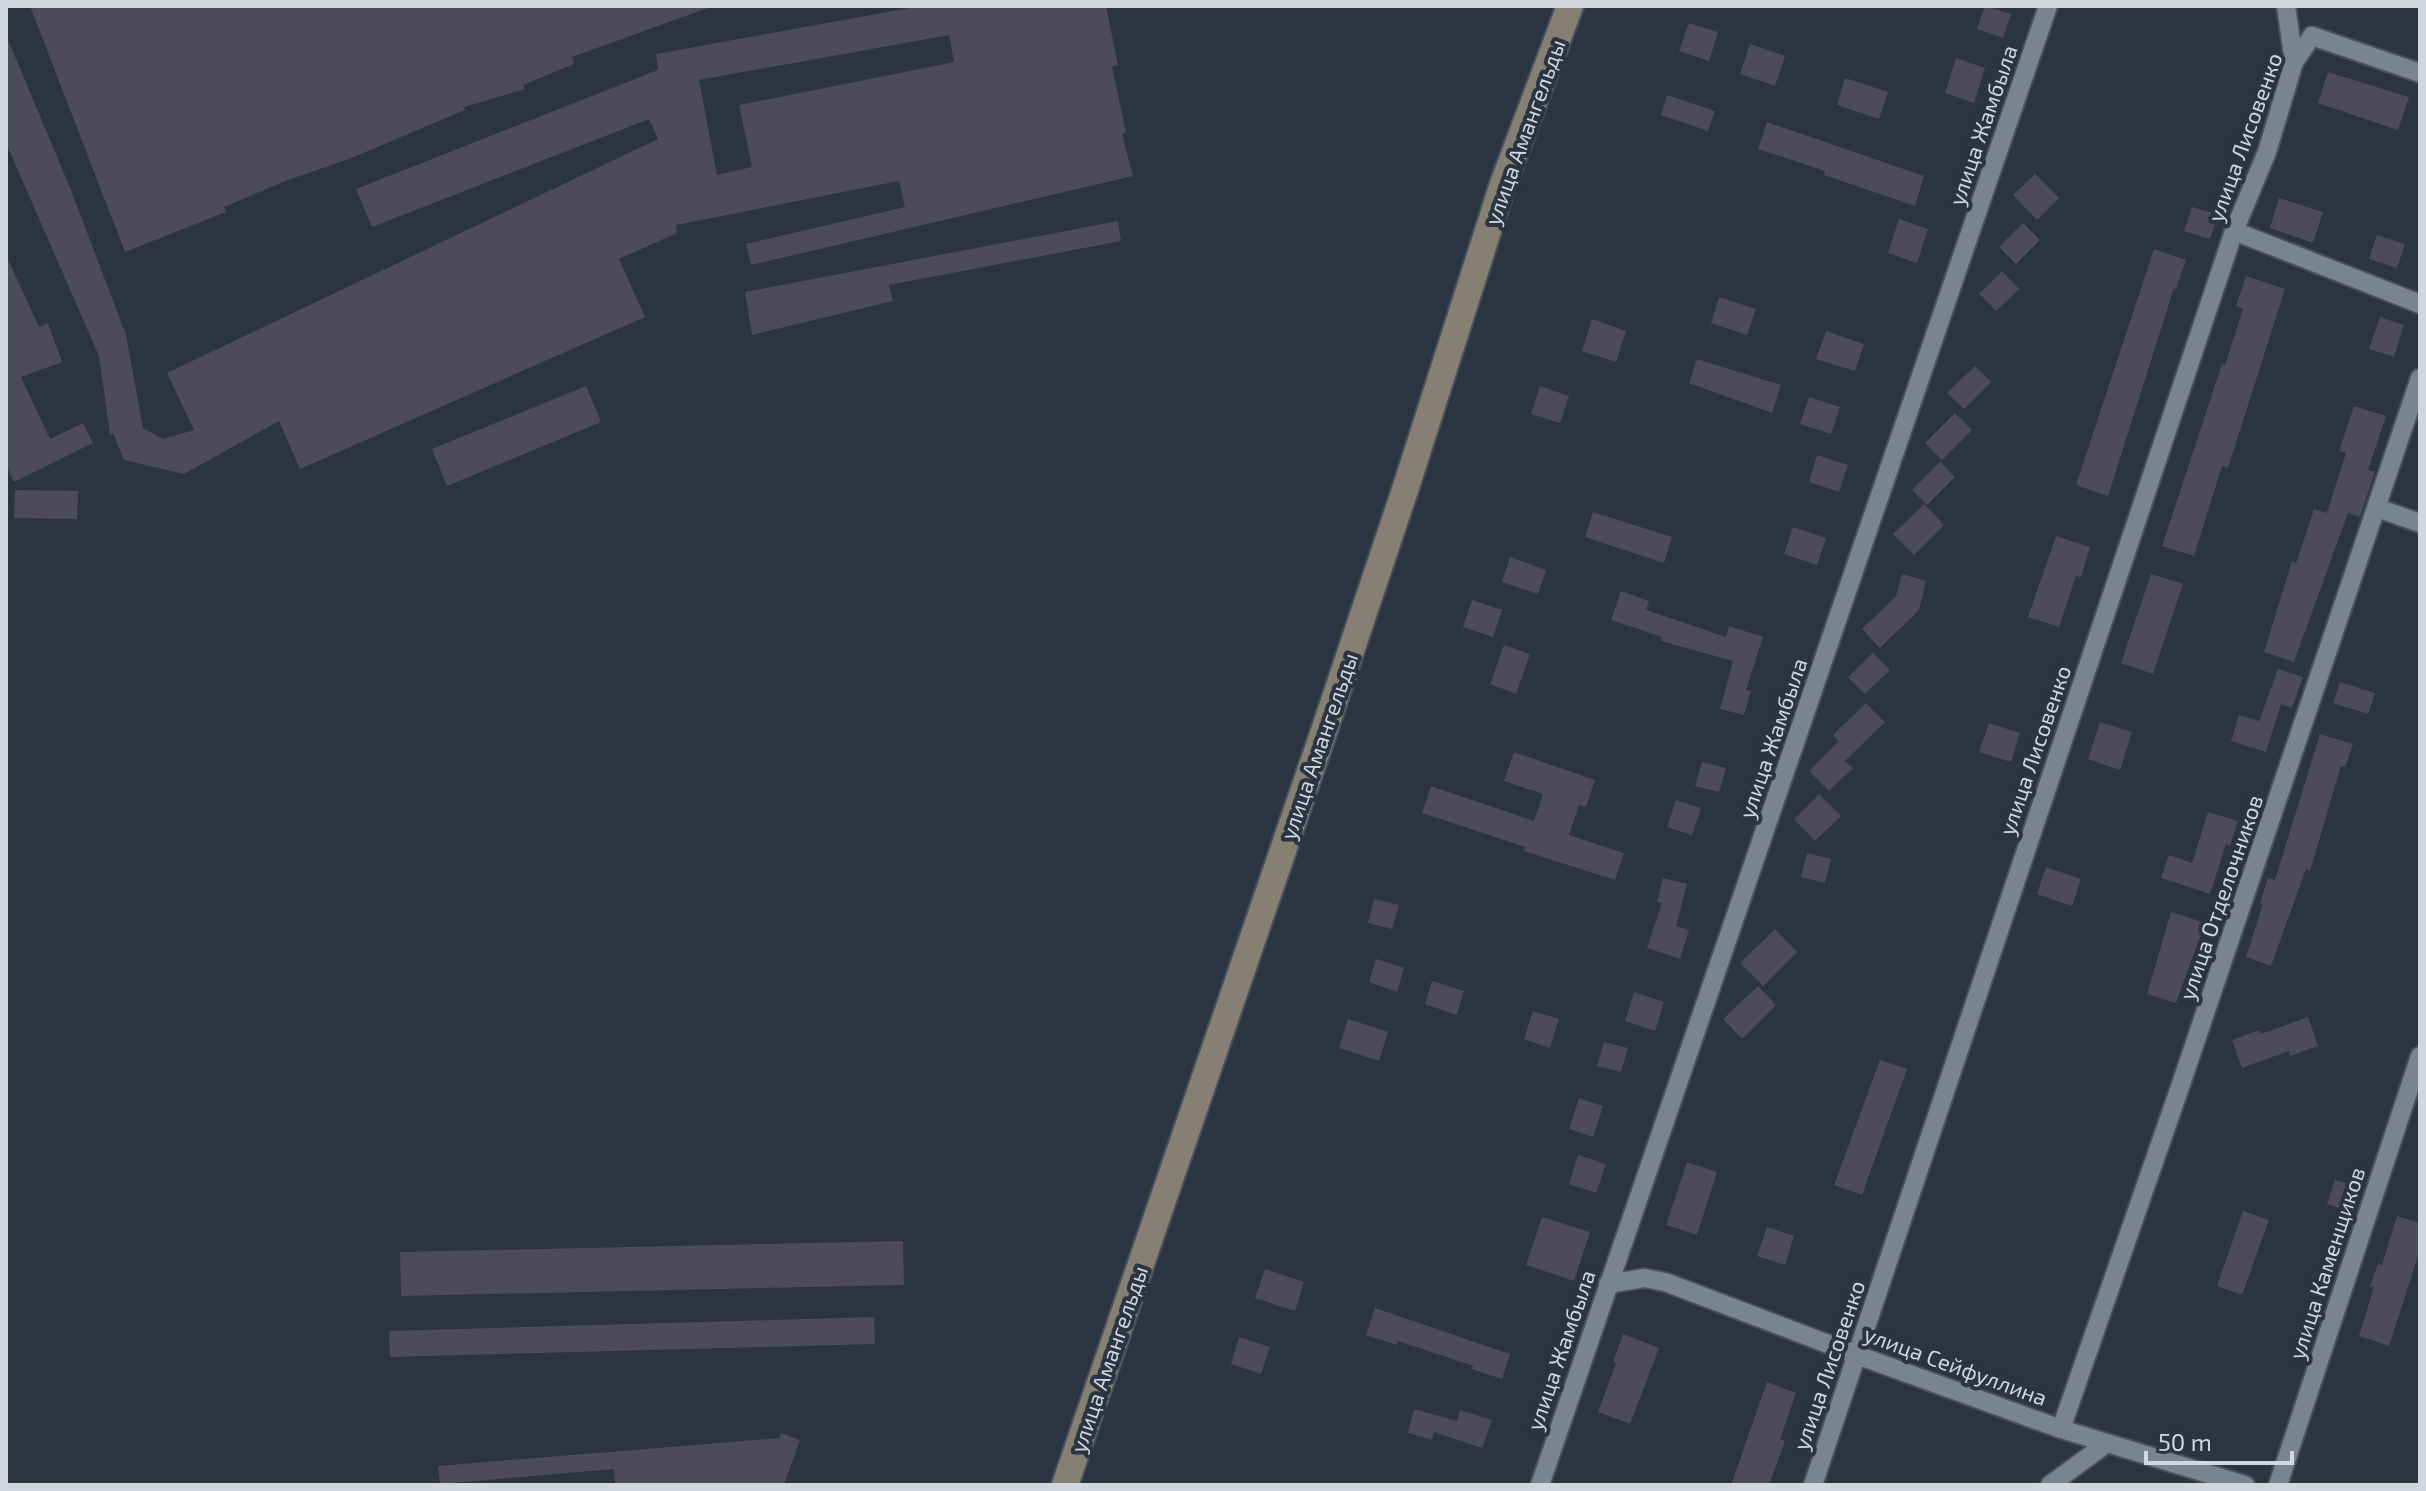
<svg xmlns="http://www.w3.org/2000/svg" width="2426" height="1491" font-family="'Exo 2',sans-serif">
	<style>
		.building { fill: #4d4a5a; fill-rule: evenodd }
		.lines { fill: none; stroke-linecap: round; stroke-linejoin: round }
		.street-casing { stroke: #49505b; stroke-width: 22 }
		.secondary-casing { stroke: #49505b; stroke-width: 30 }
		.street { stroke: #798493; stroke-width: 18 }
		.secondary { stroke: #868074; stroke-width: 26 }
		.labels { text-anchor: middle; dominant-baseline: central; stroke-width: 8; stroke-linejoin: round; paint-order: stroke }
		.street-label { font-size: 22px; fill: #d1d6df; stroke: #2b3441 }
	</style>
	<rect width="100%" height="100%" fill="#2b3441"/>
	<g class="building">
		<polygon points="30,6 707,6 708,8 572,57 574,64 523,85 525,89 464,107 465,110 349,159 288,180 224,207 226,212 125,252"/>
		<path d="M 920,6 L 1106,6 L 1118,65 L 1112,66 L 1126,133 L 1122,134 L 1133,176 L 751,265 L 746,244 L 905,207 L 899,181 L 676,225 L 677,233 L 619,259 L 645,317 L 300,469 L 279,421 L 184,474 L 124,460 L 113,433 L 110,435 L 99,356 L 6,143 L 6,35 L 71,190 L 126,335 L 143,428 L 163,439 L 194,430 L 167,373 L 658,139 L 649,119 L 372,227 L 356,189 L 658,70 L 656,54 ZM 949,35 L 954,62 L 739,105 L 752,167 L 717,175 L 699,80 Z"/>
		<polygon points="1985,6 2011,14 2003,38 1977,29"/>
		<polygon points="1689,23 1718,32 1709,61 1679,51"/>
		<polygon points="1750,44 1785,56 1775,86 1740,74"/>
		<polygon points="1956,58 1985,68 1974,103 1945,93"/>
		<polygon points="2328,72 2409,97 2398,130 2318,103"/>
		<polygon points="1845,78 1888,92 1879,119 1837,105"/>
		<polygon points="1667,95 1715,111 1708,131 1661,115"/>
		<polygon points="1767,122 1924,176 1915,206 1824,175 1825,171 1758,149"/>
		<polygon points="2035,174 2059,198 2037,220 2013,195"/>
		<polygon points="2279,198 2323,212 2313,243 2270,228"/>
		<polygon points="2192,207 2218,215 2210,239 2184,231"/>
		<polygon points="1899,219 1928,229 1917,263 1888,253"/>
		<polygon points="1118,221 1121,241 889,285 893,301 752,335 745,292"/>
		<polygon points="2023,223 2040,240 2016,264 1999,247"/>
		<polygon points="2377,235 2405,244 2397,268 2369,259"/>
		<polygon points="2154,249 2186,260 2176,289 2174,288 2108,496 2076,485"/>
		<polygon points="6,255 39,327 48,323 62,362 21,377 50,439 83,423 93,443 14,482 6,465"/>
		<polygon points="2002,271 2019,289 1996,311 1979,294"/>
		<polygon points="2246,276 2285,289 2228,468 2222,466 2194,556 2162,546 2222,364 2225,365 2243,309 2236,306"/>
		<polygon points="1719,297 1756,309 1747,335 1711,323"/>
		<polygon points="2380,317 2404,325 2394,357 2369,349"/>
		<polygon points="1592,319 1626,331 1616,362 1582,351"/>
		<polygon points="1826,331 1864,344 1855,371 1816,359"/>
		<polygon points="1697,359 1781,385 1772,413 1689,383"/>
		<polygon points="1975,366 1991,382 1964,409 1947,393"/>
		<polygon points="586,386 601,422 447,486 432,449"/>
		<polygon points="1540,386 1569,396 1560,423 1531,414"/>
		<polygon points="1809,397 1840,407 1831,434 1800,424"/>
		<polygon points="2354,406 2386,416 2368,470 2375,472 2360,517 2348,513 2294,662 2264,652 2292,561 2296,563 2314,509 2327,513 2346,453 2339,451"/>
		<polygon points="1955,413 1972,430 1942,460 1925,443"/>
		<polygon points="1817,455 1848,465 1839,492 1809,482"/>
		<polygon points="1940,462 1955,477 1927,505 1912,490"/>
		<polygon points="15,490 78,491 77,519 14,518"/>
		<polygon points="1924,504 1944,525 1914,555 1893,534"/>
		<polygon points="1593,512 1672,537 1664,563 1585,537"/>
		<polygon points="1793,527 1826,538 1817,565 1784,554"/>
		<polygon points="2056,536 2090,547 2081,577 2076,576 2059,627 2028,617"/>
		<polygon points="1510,557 1546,570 1538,594 1502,582"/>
		<polygon points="1902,574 1926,581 1919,610 1880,648 1862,629 1896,596"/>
		<polygon points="2151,574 2183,584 2153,674 2121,663"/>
		<polygon points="1621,591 1649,601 1646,610 1726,637 1729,626 1763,637 1746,690 1751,691 1744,715 1720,709 1733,661 1661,641 1662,637 1611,620"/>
		<polygon points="1472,600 1502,610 1493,637 1463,627"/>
		<polygon points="1504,645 1530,654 1516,694 1490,684"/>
		<polygon points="1873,653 1890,670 1865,694 1848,677"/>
		<polygon points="2278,669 2303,677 2292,708 2281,704 2266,752 2231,741 2239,715 2259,721"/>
		<polygon points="2340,682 2375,693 2368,714 2333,703"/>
		<polygon points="1866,703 1885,722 1845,761 1853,768 1829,791 1809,771 1839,741 1833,735"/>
		<polygon points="2100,722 2132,732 2120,770 2088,759"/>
		<polygon points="1989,723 2020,733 2011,762 1979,752"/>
		<polygon points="2320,734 2353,744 2345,767 2341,766 2310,871 2306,869 2271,966 2246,957 2263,904 2260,903 2268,878 2275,880"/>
		<polygon points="1514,752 1595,780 1586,807 1579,805 1569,835 1624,853 1615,880 1524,851 1525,847 1422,813 1431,786 1534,821 1543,794 1504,781"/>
		<polygon points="1702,762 1726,768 1719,792 1695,786"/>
		<polygon points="1819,794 1841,816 1815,841 1794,819"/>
		<polygon points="1676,800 1701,808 1692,835 1667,827"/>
		<polygon points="2208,812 2238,821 2230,846 2226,844 2210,894 2161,878 2169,855 2192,863"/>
		<polygon points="1807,853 1831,859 1825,883 1801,877"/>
		<polygon points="2046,867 2081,879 2072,906 2037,894"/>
		<polygon points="1663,878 1687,884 1676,926 1689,930 1680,959 1647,948 1662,903 1657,902"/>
		<polygon points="1374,899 1399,905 1392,929 1368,923"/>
		<polygon points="2171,912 2205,923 2176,1003 2147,994"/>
		<polygon points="1775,929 1797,952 1763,986 1740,963"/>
		<polygon points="1376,959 1404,968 1397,992 1369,982"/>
		<polygon points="1432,981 1464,991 1457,1015 1425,1004"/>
		<polygon points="1758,986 1776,1005 1742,1039 1723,1019"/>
		<polygon points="1634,992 1664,1002 1655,1031 1625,1021"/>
		<polygon points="1533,1011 1559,1019 1550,1048 1524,1039"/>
		<polygon points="2308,1017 2318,1046 2290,1056 2289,1051 2242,1068 2232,1040 2259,1030 2261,1034"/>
		<polygon points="1348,1019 1388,1032 1379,1061 1339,1048"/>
		<polygon points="1604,1042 1628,1048 1621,1072 1597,1066"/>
		<polygon points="1880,1060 1907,1069 1862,1195 1834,1185"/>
		<polygon points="1579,1098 1603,1106 1593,1137 1569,1129"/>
		<polygon points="1578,1155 1606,1164 1596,1193 1569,1184"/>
		<polygon points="1687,1162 1717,1172 1697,1235 1666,1225"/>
		<polygon points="2335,1180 2361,1188 2353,1213 2327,1204"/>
		<polygon points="2243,1211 2269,1220 2242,1295 2217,1286"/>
		<polygon points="2397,1216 2420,1223 2420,1250 2389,1346 2359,1336 2374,1287 2370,1286 2378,1264 2382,1265"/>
		<polygon points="1542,1217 1590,1232 1574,1281 1526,1265"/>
		<polygon points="1767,1227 1794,1236 1785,1265 1757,1256"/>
		<polygon points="903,1241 904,1285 401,1296 400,1252"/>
		<polygon points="1265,1269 1304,1282 1295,1311 1255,1298"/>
		<polygon points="1375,1308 1510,1354 1502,1379 1472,1369 1473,1366 1398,1341 1397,1345 1366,1335"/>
		<polygon points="874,1317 875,1344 390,1357 389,1331"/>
		<polygon points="1623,1334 1659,1348 1630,1424 1598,1412 1616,1363 1613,1362"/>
		<polygon points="1239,1337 1270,1347 1261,1374 1231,1364"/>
		<polygon points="1767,1382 1796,1393 1780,1439 1785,1441 1769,1485 1731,1485"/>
		<polygon points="1414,1409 1457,1421 1460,1410 1492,1420 1482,1448 1434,1432 1432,1440 1408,1433"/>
		<polygon points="781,1433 800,1440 784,1485 615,1485 614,1469 440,1484 438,1466 780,1438"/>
	</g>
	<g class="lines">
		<g class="street-casing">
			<g id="street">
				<polyline points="2286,6 2294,62"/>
				<polyline points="2234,231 2420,304"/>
				<polyline points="2377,508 2420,523"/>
				<polyline points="1608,1284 1644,1278 1665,1282 1857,1355 2061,1429 2245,1485"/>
				<polyline points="2061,1429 2180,1087 2420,378"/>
				<polyline points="1540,1485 2048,6"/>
				<polyline points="1813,1485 2234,231 2267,152 2294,62 2312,36 2420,73"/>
				<polyline points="2050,1485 2107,1443"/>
				<polyline points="2278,1485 2420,1056"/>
			</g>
		</g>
		<g class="secondary-casing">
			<polyline id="secondary" points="1065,1485 1323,734 1406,487 1503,184 1570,6"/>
		</g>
		<use href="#street" class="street"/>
		<use href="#secondary" class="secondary"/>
	</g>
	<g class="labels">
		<g class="street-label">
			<text transform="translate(1982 125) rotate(-71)">улица Жамбыла</text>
			<text transform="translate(1524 132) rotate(-70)">улица Амангельды</text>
			<text transform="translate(2244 137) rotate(-70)">улица Лисовенко</text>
			<text transform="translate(1772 738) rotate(-71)">улица Жамбыла</text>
			<text transform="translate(1318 746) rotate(-71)">улица Амангельды</text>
			<text transform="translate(2034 750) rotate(-71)">улица Лисовенко</text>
			<text transform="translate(2220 897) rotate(-71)">улица Отделочников</text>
			<text transform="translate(2326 1263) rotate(-72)">улица Каменщиков</text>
			<text transform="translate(1560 1350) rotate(-71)">улица Жамбыла</text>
			<text transform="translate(1108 1359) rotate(-71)">улица Амангельды</text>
			<text transform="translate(1828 1365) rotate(-71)">улица Лисовенко</text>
			<text transform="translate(1956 1365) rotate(20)">улица Сейфуллина</text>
		</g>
	</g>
	<rect width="2426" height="1491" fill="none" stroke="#d1d6df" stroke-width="16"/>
	<path d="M2146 1451v12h146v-12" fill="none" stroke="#d1d6df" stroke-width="4"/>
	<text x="2158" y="1451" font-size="24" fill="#d1d6df" stroke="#2b3441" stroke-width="6" paint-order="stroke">50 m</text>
</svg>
